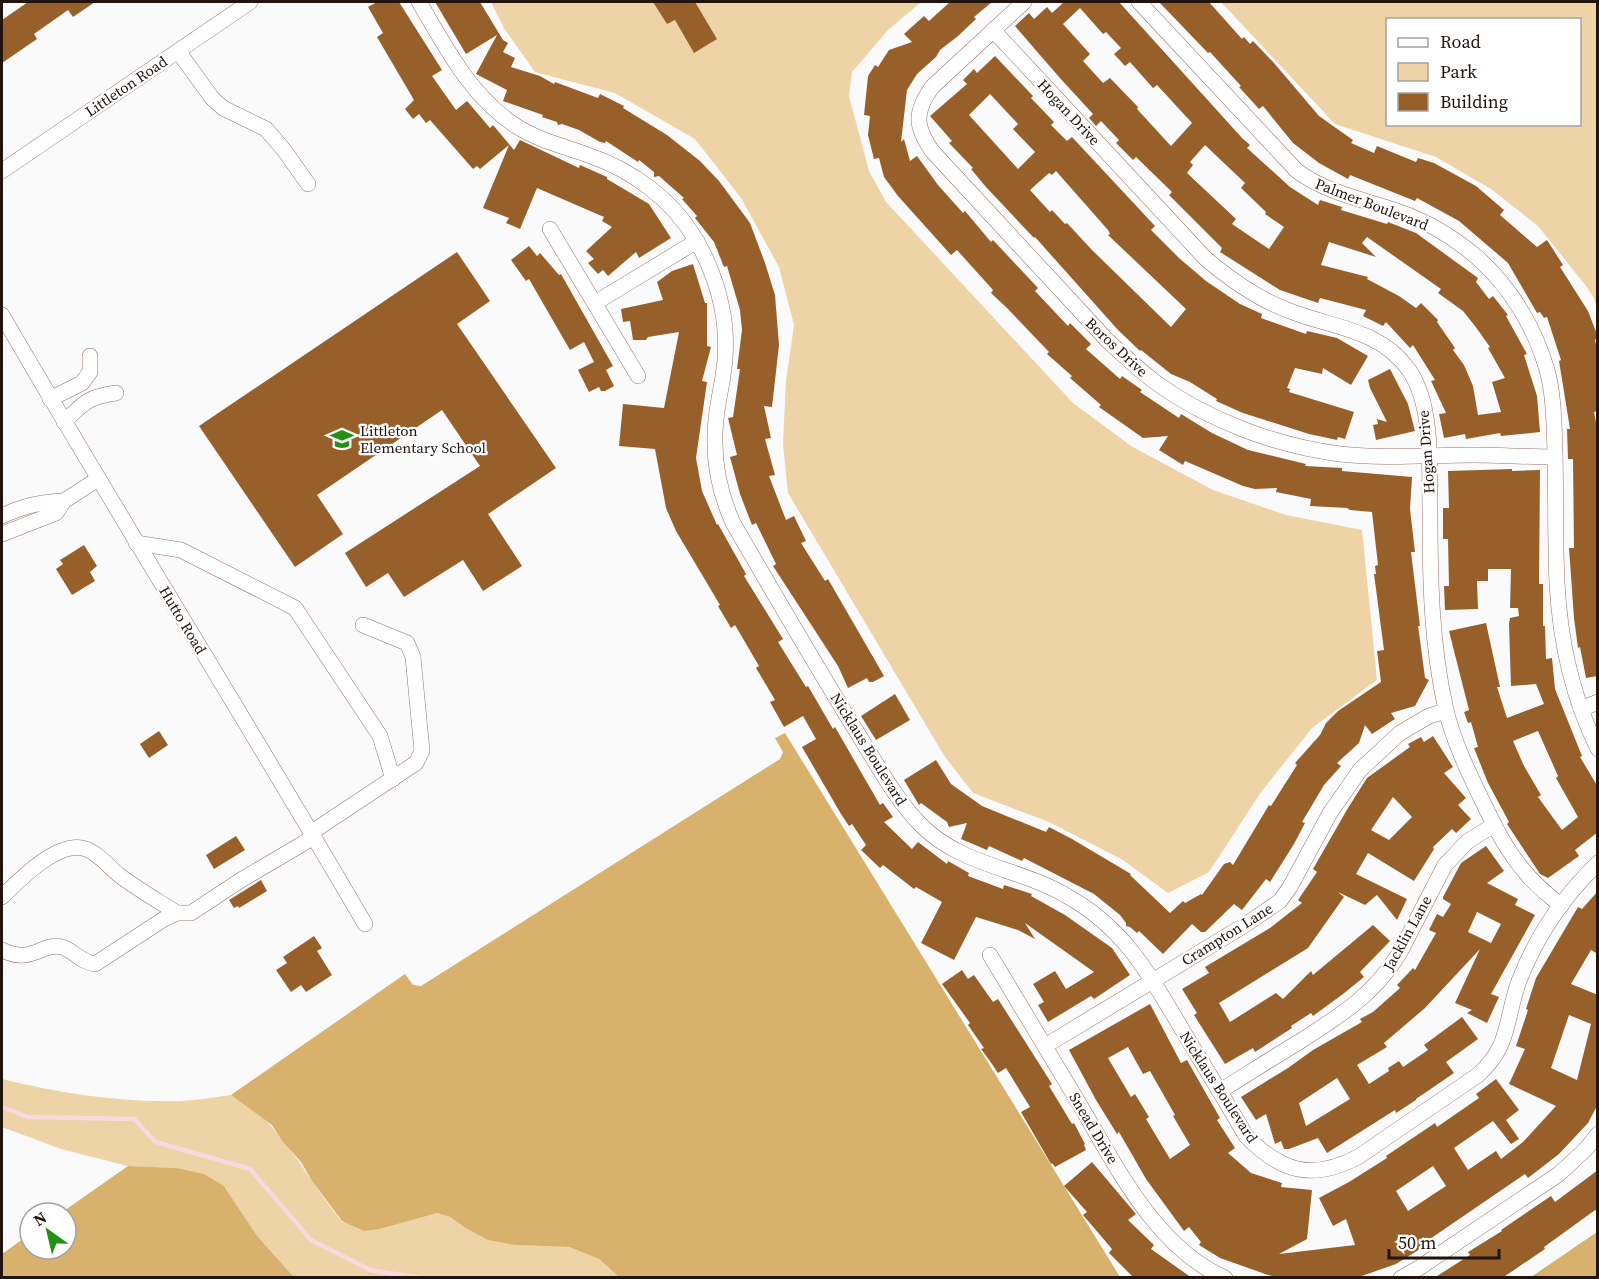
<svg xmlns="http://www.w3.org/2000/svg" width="1599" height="1279" font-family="'Source Serif 4',serif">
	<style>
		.green { fill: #edd3a5; fill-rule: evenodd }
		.forest { fill: #d8b26c }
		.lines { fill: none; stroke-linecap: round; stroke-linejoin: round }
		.stream { stroke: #fad8e0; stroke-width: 4.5 }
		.building { fill: #97602b; fill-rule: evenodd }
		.minor-casing { stroke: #957366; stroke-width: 16 }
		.minor { stroke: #fff; stroke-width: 15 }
		.labels { text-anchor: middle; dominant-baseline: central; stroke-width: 4.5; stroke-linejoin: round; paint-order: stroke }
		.street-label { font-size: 15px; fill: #21140f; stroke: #fff }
		.poi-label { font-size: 15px; fill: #21140f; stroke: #fff; text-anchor: start }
	</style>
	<rect width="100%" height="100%" fill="#fafafa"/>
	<g class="green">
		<polygon points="491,2 921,2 888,30 852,72 849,96 869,171 886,202 1073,403 1131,446 1213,490 1286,515 1362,530 1377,680 1312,728 1261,792 1209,872 1168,893 1123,860 1049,822 973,793 945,757 788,493 783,444 786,381 794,325 779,267 741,198 695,139 615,93 535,72 504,28"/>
		<path d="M 1221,2 L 1597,2 L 1597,309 L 1594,298 L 1586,286 L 1538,226 L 1491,189 L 1436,157 L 1335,124 ZM 1388,20 L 1580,20 L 1580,124 L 1388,124 Z"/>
		<path d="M 2,1079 C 60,1093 121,1103 181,1101 C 198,1100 215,1097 231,1095 C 244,1105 262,1114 272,1127 C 298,1157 317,1191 342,1222 L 408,1220 L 437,1213 L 450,1217 L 464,1227 L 515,1245 L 569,1247 L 599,1259 L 619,1277 L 294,1277 L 258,1237 L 224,1186 L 176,1168 L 128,1166 L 61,1149 L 2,1127 Z"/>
	</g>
	<g class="forest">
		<polygon points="785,733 1120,1277 619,1277 599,1259 569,1247 515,1245 488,1240 464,1227 450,1217 437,1213 379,1229 364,1231 342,1221 312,1181 301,1162 283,1142 272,1125 231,1095 405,974 413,985 421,986 780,759 783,752 775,738"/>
		<polygon points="128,1166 176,1168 204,1174 224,1186 258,1237 294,1277 2,1277 2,1254 30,1234 30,1249 66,1249 66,1213 61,1213"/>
		<polygon points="1597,1232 1597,1277 1531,1277"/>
	</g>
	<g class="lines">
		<polyline class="stream" points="2,1107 28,1117 134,1119 156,1142 250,1169 311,1240 370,1270 421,1278"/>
	</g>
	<g class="building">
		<polygon points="28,2 95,2 73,17 68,10 34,34 37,39 2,63 2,20"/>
		<polygon points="377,2 399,2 442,70 432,76 456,110 467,101 490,128 493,125 514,150 520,140 579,168 580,165 607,177 607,179 649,204 671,238 639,258 636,252 608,276 603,270 598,274 588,263 594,259 586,251 612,227 602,221 604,217 537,188 520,229 506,223 509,218 483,208 509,145 480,169 477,166 473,169 430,120 426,123 419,114 413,119 405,109 414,100 377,37 383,33 368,7"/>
		<polygon points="435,2 480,2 503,40 508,43 503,52 515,58 511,67 540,76 554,84 555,82 598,98 600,94 624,106 623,108 667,135 700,161 719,181 750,223 765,263 775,295 779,345 772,407 764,406 771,438 765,439 775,475 769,476 786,520 794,516 806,541 801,543 825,581 828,579 884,676 873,682 869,682 867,678 848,688 838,666 773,566 776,564 756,523 752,525 740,494 730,457 737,455 728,418 733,417 740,369 737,369 742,330 740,310 727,266 724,267 714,242 695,218 697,216 682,199 684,198 659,176 654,177 654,172 639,160 638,162 606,141 605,143 600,142 579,130 562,124 558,125 557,122 542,117 543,115 503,101 507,90 476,74 497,35 466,54"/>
		<polygon points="653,2 695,2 717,39 694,53 675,20 667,24"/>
		<polygon points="950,2 992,2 974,17 976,19 958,36 940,50 936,57 917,74 907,90 901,142 904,139 910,161 917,156 938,185 963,213 965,211 991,242 993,240 1038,288 1035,291 1068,326 1070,323 1091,344 1086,349 1120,379 1122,376 1142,390 1140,392 1179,418 1181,414 1212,433 1248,450 1306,464 1305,466 1342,468 1342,471 1412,477 1410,509 1415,552 1411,552 1420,626 1418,626 1420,640 1425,678 1429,680 1415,706 1391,713 1395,719 1372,734 1365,725 1359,743 1337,763 1341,766 1324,785 1302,822 1305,823 1294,844 1270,882 1266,879 1242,910 1234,904 1205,932 1201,932 1192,924 1163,954 1139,931 1137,933 1130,927 1126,926 1126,923 1120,915 1094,894 1024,858 1022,861 989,846 987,850 961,839 967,823 949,827 947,822 921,803 919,805 904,780 936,760 951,784 982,806 1046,832 1049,827 1072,839 1131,874 1130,875 1170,913 1183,901 1185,903 1201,894 1202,895 1224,864 1230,862 1233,865 1269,805 1271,806 1297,765 1295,763 1320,735 1326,723 1338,711 1381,682 1377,651 1384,650 1374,574 1376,574 1375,566 1378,565 1372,512 1350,510 1347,508 1310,506 1311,499 1276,492 1277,488 1255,489 1243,486 1185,461 1183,465 1159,450 1168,436 1143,438 1099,407 1101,405 1070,378 1072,376 1047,354 1049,352 1008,309 991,293 993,290 957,250 951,255 898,196 884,177 879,158 874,159 868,135 870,116 864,115 868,76 875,65 878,67 889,50 912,42 904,34 924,16 929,21"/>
		<path d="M 1064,2 L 1119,2 L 1242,138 L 1250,145 L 1247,148 L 1290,187 L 1318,205 L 1320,200 L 1342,207 L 1341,210 L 1387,224 L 1388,222 L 1416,233 L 1478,278 L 1476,282 L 1489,299 L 1493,296 L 1508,315 L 1506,316 L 1527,354 L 1524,355 L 1537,396 L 1540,432 L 1501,436 L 1500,433 L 1466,439 L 1465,434 L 1444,438 L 1439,414 L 1446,413 L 1431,381 L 1435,380 L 1413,345 L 1410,348 L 1386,322 L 1383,326 L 1363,316 L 1366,310 L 1320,298 L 1318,303 L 1280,290 L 1220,252 L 1222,248 L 1169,195 L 1172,192 L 1136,157 L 1133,160 L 1116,143 L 1119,140 L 1101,121 L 1096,126 L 1089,118 L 1093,114 L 1059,77 L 1015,26 L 1029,13 L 1034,19 L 1047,7 L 1052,13 ZM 1080,8 L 1103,34 L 1106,32 L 1121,48 L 1114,54 L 1125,66 L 1130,62 L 1153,88 L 1157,85 L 1192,123 L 1171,146 L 1137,109 L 1138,107 L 1110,78 L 1103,83 L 1083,61 L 1090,54 L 1063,24 ZM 1205,145 L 1245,183 L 1241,188 L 1266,212 L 1265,214 L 1284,227 L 1269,249 L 1232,224 L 1236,219 L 1187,173 L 1193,165 L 1190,162 ZM 1367,237 L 1441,289 L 1438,293 L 1463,311 L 1475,326 L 1490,347 L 1488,348 L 1505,378 L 1492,382 L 1501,412 L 1478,415 L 1473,386 L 1464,365 L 1453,350 L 1455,348 L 1437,322 L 1438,320 L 1421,303 L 1416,308 L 1399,296 L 1367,279 L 1368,277 L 1321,265 L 1329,242 L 1376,257 L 1362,243 Z"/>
		<polygon points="1159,2 1209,2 1242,39 1244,37 1250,44 1253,41 1274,63 1319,116 1353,140 1351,143 1374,153 1377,146 1416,162 1418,158 1434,163 1476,186 1504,210 1500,215 1537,247 1547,240 1563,265 1560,267 1588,311 1598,337 1595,340 1598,353 1598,411 1594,412 1598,432 1598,676 1586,678 1580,647 1578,648 1574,618 1569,548 1574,548 1573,459 1568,459 1567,429 1570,429 1559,361 1561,360 1547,317 1544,318 1540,312 1537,313 1508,263 1459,221 1417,198 1415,201 1350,175 1348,179 1319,163 1293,143 1263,106 1259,109 1239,87 1241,86 1210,52 1208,53"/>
		<path d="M 995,56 L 1033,96 L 1031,98 L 1054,122 L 1051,125 L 1067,141 L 1072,137 L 1155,226 L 1151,230 L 1179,258 L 1206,281 L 1240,304 L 1262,314 L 1261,318 L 1306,334 L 1307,331 L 1337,338 L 1368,356 L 1351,385 L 1323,368 L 1322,374 L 1295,368 L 1287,388 L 1290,389 L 1289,392 L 1354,412 L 1345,439 L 1338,437 L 1337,440 L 1309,434 L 1243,413 L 1216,401 L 1217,399 L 1190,382 L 1171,374 L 1141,350 L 1140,351 L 1118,330 L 1035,237 L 1034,238 L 986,187 L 971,169 L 973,168 L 949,143 L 952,141 L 930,116 L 967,84 L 963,80 L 974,69 L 977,73 ZM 990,94 L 1018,124 L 1013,129 L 1035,152 L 1018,169 L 969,115 ZM 1056,171 L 1108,230 L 1110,234 L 1108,235 L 1186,309 L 1171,327 L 1092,250 L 1067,223 L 1065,224 L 1052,210 L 1050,212 L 1030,190 L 1049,173 L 1052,175 Z"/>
		<polygon points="529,246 537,256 540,253 559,275 561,274 613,366 606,370 614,386 605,391 601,391 599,387 589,392 578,370 594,362 584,342 570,350 529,279 526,281 511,260"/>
		<polygon points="457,252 490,301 457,324 556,468 488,514 522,566 483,591 463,560 404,597 388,573 366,587 345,553 480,466 442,410 317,495 343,534 295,567 199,426"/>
		<polygon points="693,264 705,303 707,303 707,346 711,347 702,381 707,382 696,458 702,491 717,525 718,524 746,574 744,576 783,639 778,642 806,687 808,686 833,729 835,727 880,805 883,803 893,817 884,822 912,849 918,842 947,864 948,861 969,873 968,876 1003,889 1004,885 1032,894 1031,896 1065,915 1112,948 1130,975 1094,999 1091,996 1048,1022 1038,1005 1044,1002 1033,984 1055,971 1066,989 1094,972 1025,923 1035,939 1018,930 976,917 954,960 921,943 942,902 916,887 914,889 883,865 880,868 861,850 866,845 852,824 849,826 841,814 802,747 816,739 803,716 784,727 770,702 775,700 756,668 759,666 735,625 731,628 718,606 720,605 676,531 666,508 655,449 619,446 623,404 664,408 679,332 648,337 646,340 633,340 630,321 623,322 621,309 663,300 657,282 672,271"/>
		<polygon points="1390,369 1408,404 1415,431 1376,440 1373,425 1378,424 1377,419 1387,422 1370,388 1368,380"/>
		<path d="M 1512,469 L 1512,471 L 1540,470 L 1539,584 L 1543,584 L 1543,626 L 1545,626 L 1546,659 L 1552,658 L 1555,689 L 1582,756 L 1580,757 L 1598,787 L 1598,832 L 1575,850 L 1579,856 L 1548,878 L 1540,874 L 1507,824 L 1509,822 L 1488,783 L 1474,748 L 1478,747 L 1471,722 L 1468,723 L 1464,712 L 1469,710 L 1449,631 L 1486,623 L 1500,687 L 1497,687 L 1507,718 L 1544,704 L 1536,684 L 1511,686 L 1509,624 L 1510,618 L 1519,616 L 1518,608 L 1510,608 L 1511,569 L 1488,569 L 1488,581 L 1477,581 L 1478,609 L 1445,610 L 1444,586 L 1449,586 L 1448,539 L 1443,539 L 1443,508 L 1449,508 L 1448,471 ZM 1538,731 L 1558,776 L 1556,778 L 1578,817 L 1562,830 L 1538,797 L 1541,795 L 1524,766 L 1513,741 Z"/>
		<polygon points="84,545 97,566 90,572 95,581 72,595 56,569 63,564 60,560"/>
		<polygon points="895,694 910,720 876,740 861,716"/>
		<polygon points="159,731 168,745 149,758 140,744"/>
		<path d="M 1433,736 L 1453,767 L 1444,773 L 1466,798 L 1458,805 L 1471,819 L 1456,833 L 1452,829 L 1433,847 L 1434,849 L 1414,881 L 1368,853 L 1356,874 L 1407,899 L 1397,920 L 1377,895 L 1365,905 L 1338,892 L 1344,897 L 1308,948 L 1219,1003 L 1230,1022 L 1276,993 L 1283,999 L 1311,971 L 1313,975 L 1373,925 L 1390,941 L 1360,972 L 1364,977 L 1343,994 L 1313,1016 L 1311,1013 L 1291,1026 L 1292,1028 L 1255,1052 L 1253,1048 L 1225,1064 L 1194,1015 L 1197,1013 L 1182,989 L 1209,973 L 1205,967 L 1270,928 L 1302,903 L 1298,900 L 1317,872 L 1313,869 L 1348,808 L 1367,778 L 1410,747 L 1408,744 L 1421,737 L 1424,742 ZM 1393,797 L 1412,817 L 1389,840 L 1371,830 Z"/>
		<polygon points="236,836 245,850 214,869 206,855"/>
		<path d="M 1486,846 L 1504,871 L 1487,883 L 1518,899 L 1515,905 L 1535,915 L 1491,994 L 1499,997 L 1487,1023 L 1467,1013 L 1472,1010 L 1455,1003 L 1480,949 L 1425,1008 L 1384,1043 L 1387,1047 L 1357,1065 L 1369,1084 L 1389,1071 L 1388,1068 L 1399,1061 L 1403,1067 L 1428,1050 L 1424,1045 L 1462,1017 L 1478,1039 L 1446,1062 L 1454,1073 L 1416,1099 L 1416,1100 L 1396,1113 L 1395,1110 L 1327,1153 L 1318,1138 L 1289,1149 L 1284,1149 L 1281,1141 L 1275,1144 L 1266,1114 L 1256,1120 L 1241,1097 L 1288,1068 L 1313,1050 L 1362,1022 L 1360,1019 L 1373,1012 L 1400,988 L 1397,985 L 1413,968 L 1415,970 L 1436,933 L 1429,930 L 1437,914 L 1443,917 L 1451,904 L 1443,899 L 1443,897 L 1461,863 ZM 1477,912 L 1501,924 L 1491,943 L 1468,932 ZM 1337,1078 L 1350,1099 L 1306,1126 L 1299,1103 Z"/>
		<polygon points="261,880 267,891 239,908 238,906 234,908 229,900"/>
		<path d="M 1598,891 L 1598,954 L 1591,950 L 1571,984 L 1598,995 L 1598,1104 L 1588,1123 L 1559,1154 L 1528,1178 L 1525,1174 L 1427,1241 L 1428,1244 L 1396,1264 L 1356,1278 L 1282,1278 L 1268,1275 L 1220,1258 L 1199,1245 L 1201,1242 L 1189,1227 L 1184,1231 L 1146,1179 L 1119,1132 L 1117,1134 L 1096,1100 L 1069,1050 L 1150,1004 L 1181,1063 L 1187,1060 L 1220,1118 L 1217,1120 L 1235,1148 L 1228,1153 L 1251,1173 L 1282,1183 L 1281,1187 L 1312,1190 L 1307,1239 L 1279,1254 L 1355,1245 L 1346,1219 L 1333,1226 L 1319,1198 L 1349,1182 L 1387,1158 L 1386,1156 L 1435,1123 L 1437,1127 L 1479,1098 L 1476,1094 L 1496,1079 L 1519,1110 L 1506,1120 L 1519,1139 L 1511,1144 L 1493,1121 L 1454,1148 L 1468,1170 L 1496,1151 L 1501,1159 L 1523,1142 L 1556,1106 L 1509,1084 L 1525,1049 L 1516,1046 L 1528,1010 L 1526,1009 L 1536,978 L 1578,907 L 1582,909 ZM 1569,1015 L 1591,1024 L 1577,1080 L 1551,1068 ZM 1128,1047 L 1143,1074 L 1150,1071 L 1175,1115 L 1173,1116 L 1190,1145 L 1170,1159 L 1146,1119 L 1149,1117 L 1135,1094 L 1131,1097 L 1108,1058 ZM 1433,1166 L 1446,1186 L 1408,1211 L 1396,1191 Z"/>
		<polygon points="314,936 322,948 317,951 332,975 306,992 301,985 291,992 276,970 287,963 283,957"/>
		<polygon points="962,970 968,979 974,975 993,1002 998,999 1052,1084 1049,1086 1072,1124 1074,1123 1085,1144 1084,1145 1086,1150 1055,1167 1052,1163 1051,1164 1021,1112 1030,1107 1006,1068 998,1073 990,1061 981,1049 984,1048 968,1025 970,1023 942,984"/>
		<polygon points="1092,1162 1136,1214 1128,1220 1154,1245 1151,1249 1192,1278 1134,1278 1109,1253 1112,1249 1083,1215 1087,1212 1064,1186"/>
		<polygon points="1598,1170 1598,1208 1544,1247 1545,1249 1514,1270 1502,1278 1434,1278 1470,1255 1468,1252 1502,1231 1501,1230 1551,1196 1555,1202"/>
	</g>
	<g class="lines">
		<g class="minor-casing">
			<g id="minor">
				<path d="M 419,2 C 446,47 470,96 516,126 C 538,140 563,146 588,155 C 632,170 672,199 696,240 C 720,281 731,329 723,376 C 720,395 715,415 715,435 C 714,466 720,494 733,523 C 773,592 813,661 855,729 C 876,762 894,798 922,826 C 962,866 1020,868 1067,896 C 1126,929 1150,976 1183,1031 C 1204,1066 1226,1101 1246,1136 C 1281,1172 1312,1181 1358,1157 L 1478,1075 C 1511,1046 1505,1019 1519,981 C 1536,937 1564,896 1598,863"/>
				<path d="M 1024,2 L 932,87 C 914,113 915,126 932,151 L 1107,340 C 1122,354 1138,369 1155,382 C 1207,420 1276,446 1340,454 C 1385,459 1428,455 1473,455 C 1500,455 1527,457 1555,457"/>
				<path d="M 1139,2 L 1297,171 C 1327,193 1362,199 1397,211 C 1427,221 1455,238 1479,259 C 1511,288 1535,328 1547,370 C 1554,395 1554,425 1555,451 C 1556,495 1555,539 1557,583 C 1560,640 1572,697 1598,749"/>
				<path d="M 993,30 L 1206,259 C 1231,280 1259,300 1290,311 C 1333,328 1380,329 1409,370 C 1434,406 1429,469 1430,511 C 1430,578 1431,644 1446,710 C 1453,739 1466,767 1479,794 C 1492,821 1505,849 1525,872 C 1535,885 1549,895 1561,906"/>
				<polyline points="178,51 212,98 223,108 266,129 284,150 308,184"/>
				<polyline points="2,171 250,2"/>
				<polyline points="550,229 638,376"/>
				<polyline points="595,303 697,241"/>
				<path d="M 2,315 C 121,520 246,720 365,924"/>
				<polyline points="50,399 82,383 90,372 90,356"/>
				<path d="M 64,422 C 84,403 87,397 116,393"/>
				<path d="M 2,516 C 23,506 40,502 64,501"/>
				<polyline points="2,534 56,513 64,501 98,479"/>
				<polyline points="136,543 181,550 295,608 380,736 393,779"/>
				<polyline points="1581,709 1598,702"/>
				<polyline points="312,832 416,763 422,751 413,657 407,643 363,625"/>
				<path d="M 2,897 C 19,880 59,839 86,849 C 98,853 109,867 119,875 C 137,889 157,900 177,913"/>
				<path d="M 2,950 C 32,965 42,942 62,947 C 73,950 80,962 95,964 L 164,919 L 177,913 L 191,913 L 241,880 L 314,837"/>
				<path d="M 990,955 C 1019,1003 1048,1052 1077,1100 C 1115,1163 1154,1247 1225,1278"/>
				<polyline points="1045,1046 1245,925 1280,901 1290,887 1330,813 1360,770 1400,733 1429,716 1446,711"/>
				<path d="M 1220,1091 C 1246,1075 1272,1058 1299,1042 C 1338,1017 1374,995 1399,954 L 1445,865 L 1468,841 L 1494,825"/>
				<polyline points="1401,1278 1419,1268 1559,1174 1586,1149 1598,1134"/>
			</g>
		</g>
		<use href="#minor" class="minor"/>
	</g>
	<defs>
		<g id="school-bare" transform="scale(1.8)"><path d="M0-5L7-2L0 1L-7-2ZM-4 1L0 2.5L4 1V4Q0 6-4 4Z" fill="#249016" stroke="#fff" stroke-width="2.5" paint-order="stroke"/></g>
	</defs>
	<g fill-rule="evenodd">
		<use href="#school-bare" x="342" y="439"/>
	</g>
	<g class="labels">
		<g class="street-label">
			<text transform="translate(126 86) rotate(-34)">Littleton Road</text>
			<text transform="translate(1069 112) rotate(47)">Hogan Drive</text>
			<text transform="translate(1372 204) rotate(21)">Palmer Boulevard</text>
			<text transform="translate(1117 347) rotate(43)">Boros Drive</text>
			<text transform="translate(1426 452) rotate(-94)">Hogan Drive</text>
			<text transform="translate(183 620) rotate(59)">Hutto Road</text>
			<text transform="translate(869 749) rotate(58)">Nicklaus Boulevard</text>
			<text transform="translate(1407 933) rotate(-61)">Jacklin Lane</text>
			<text transform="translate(1227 934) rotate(-32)">Crampton Lane</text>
			<text transform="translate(1219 1087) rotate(57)">Nicklaus Boulevard</text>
			<text transform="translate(1094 1128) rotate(59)">Snead Drive</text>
		</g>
		<g class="poi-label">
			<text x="360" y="430">Littleton<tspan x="360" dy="17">Elementary School</tspan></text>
		</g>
	</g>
	<rect width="1599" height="1279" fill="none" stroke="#21140f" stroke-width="6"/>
	<rect x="1386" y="18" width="195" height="108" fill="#ffffff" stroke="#a6a19f" stroke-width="1.5"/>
	<rect x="1398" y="38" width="30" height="9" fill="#ffffff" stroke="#a6a19f" stroke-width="1.5"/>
	<text x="1440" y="48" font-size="18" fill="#21140f">Road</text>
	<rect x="1398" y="63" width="30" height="18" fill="#edd3a5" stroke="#a6a19f" stroke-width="1.5"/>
	<text x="1440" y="78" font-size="18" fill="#21140f">Park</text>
	<rect x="1398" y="93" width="30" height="18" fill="#97602b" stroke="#a6a19f" stroke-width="1.5"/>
	<text x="1440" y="108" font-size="18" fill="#21140f">Building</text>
	<g transform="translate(48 1231) rotate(326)"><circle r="28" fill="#ffffff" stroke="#a6a19f" stroke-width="1.5"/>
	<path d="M0-4.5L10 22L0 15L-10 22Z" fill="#249016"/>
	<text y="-9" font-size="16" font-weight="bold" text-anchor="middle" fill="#21140f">N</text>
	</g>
	<path d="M1389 1249v9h110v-9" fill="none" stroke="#21140f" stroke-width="3"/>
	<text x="1398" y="1249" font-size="18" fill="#21140f" stroke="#ffffff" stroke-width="4.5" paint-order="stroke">50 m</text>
</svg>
